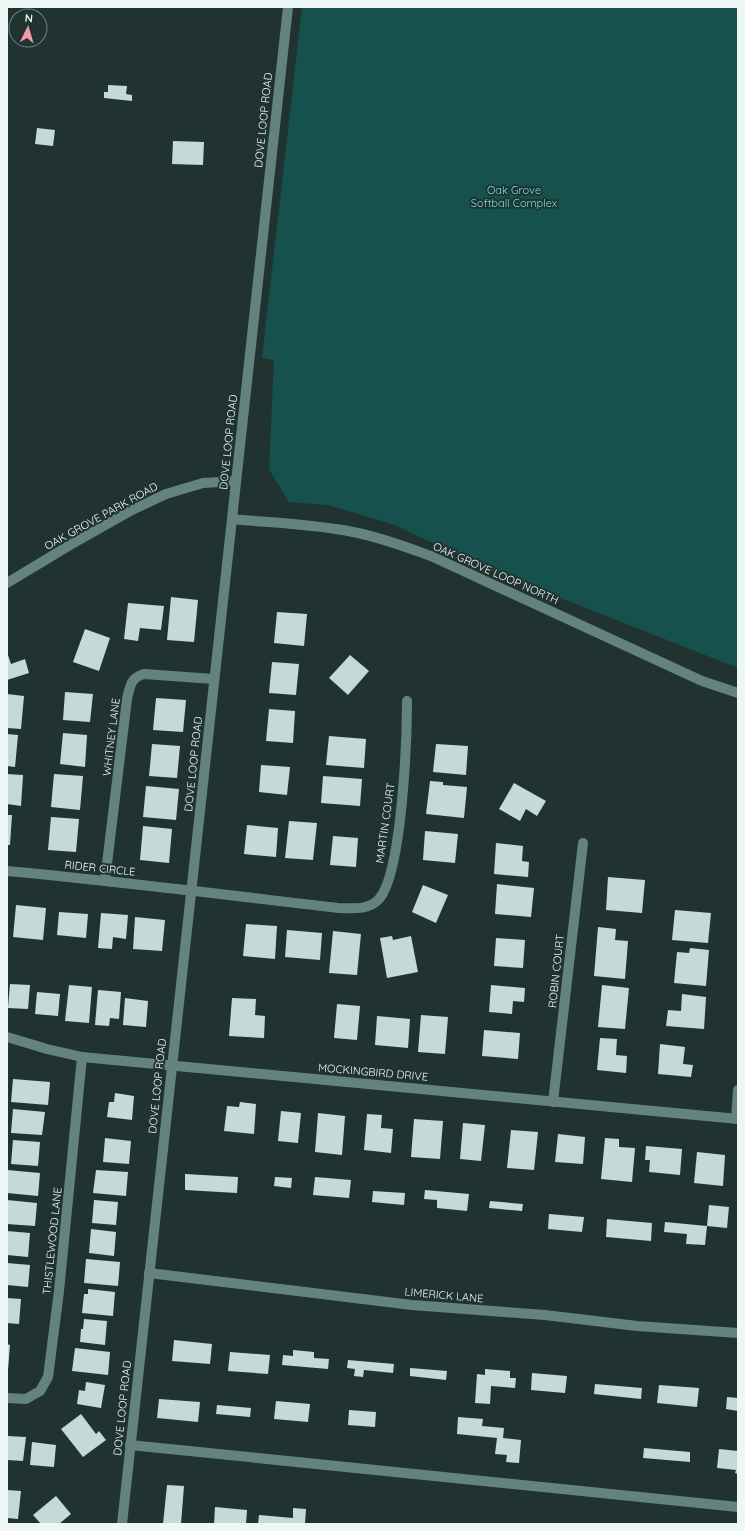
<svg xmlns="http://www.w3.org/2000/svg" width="745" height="1531" font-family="Quicksand,sans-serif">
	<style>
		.green { fill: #16514d }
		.building { fill: #c4dad7 }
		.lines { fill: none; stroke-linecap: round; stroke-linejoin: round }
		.minor { stroke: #648380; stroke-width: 10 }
		.labels { text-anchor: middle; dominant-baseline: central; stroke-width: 4; stroke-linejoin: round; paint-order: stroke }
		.street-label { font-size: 11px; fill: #ecf7f6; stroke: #213331 }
		.park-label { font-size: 11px; fill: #6de6dd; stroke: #213331 }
	</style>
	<rect width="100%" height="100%" fill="#213331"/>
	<polygon class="green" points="302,7 738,7 738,668 500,574 392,524 328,505 289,502 269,469 274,360 262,358"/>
	<g class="building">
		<polygon points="108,85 127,86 126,94 132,95 132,101 104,98 104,92 108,92"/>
		<polygon points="37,128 55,130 53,146 35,144"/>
		<polygon points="173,141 204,142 203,165 172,164"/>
		<polygon points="171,597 198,600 194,642 167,640"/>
		<polygon points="128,603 164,606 161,630 140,628 138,641 124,639"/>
		<polygon points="277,612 307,614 304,646 274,643"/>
		<polygon points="85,629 110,638 99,671 73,662"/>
		<polygon points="7,652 11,664 25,659 29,673 7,680"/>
		<polygon points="350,655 369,671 348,695 329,678"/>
		<polygon points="272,662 299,664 296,695 269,693"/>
		<polygon points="65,692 93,694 90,722 63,720"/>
		<polygon points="7,694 24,696 21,729 7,728"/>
		<polygon points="156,698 186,700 183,732 153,730"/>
		<polygon points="269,709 295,711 293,743 266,741"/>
		<polygon points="63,733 87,735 85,767 60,764"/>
		<polygon points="7,734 18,735 15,767 7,766"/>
		<polygon points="329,736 366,739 364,768 326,765"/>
		<polygon points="152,744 180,746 177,778 149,776"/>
		<polygon points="436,744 468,746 466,775 433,772"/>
		<polygon points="261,765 290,767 287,795 259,792"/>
		<polygon points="7,774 23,775 21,806 7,804"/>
		<polygon points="54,774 83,776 80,810 51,807"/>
		<polygon points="323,776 362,779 360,806 321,803"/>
		<polygon points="430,781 443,782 443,785 467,787 464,818 426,814"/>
		<polygon points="514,783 546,801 537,816 526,809 520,821 499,809"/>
		<polygon points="146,786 179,789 176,820 143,817"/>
		<polygon points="7,815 12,815 10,845 7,845"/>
		<polygon points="51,817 79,819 76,852 48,850"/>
		<polygon points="289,821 317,823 313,860 285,858"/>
		<polygon points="247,825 278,828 276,857 244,854"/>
		<polygon points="143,826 172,829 169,863 140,860"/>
		<polygon points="425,831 458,834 455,863 423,860"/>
		<polygon points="333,836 358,838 356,867 330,865"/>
		<polygon points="496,843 523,846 522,861 529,862 528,877 494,874"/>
		<polygon points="608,877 645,880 642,913 606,910"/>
		<polygon points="497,884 534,888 531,917 495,914"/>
		<polygon points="423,885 448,895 436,923 412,912"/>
		<polygon points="16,905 46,908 43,940 13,937"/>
		<polygon points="675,910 711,913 708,943 672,940"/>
		<polygon points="59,912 88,914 86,938 57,935"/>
		<polygon points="101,913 128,915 126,939 113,937 112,949 98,948"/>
		<polygon points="135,917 165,920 162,951 133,949"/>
		<polygon points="246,924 277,926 275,959 243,956"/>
		<polygon points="598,927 616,929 615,940 628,941 625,979 594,976"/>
		<polygon points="287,930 322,933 320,960 285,957"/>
		<polygon points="333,931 361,934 357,975 329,973"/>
		<polygon points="392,936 393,940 411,936 418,972 387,978 380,938"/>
		<polygon points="496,938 525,940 523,968 494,966"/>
		<polygon points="690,948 709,950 706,986 674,983 677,952 689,953"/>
		<polygon points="10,984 30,985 28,1009 8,1008"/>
		<polygon points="69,985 92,987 89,1023 65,1021"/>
		<polygon points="491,985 525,988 524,1002 513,1001 512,1014 489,1012"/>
		<polygon points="602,985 629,988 625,1029 598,1027"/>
		<polygon points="98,990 121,992 119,1019 110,1018 109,1026 95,1025"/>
		<polygon points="37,992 60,994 58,1016 35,1014"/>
		<polygon points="682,994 706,997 704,1029 666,1026 668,1010 681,1011"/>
		<polygon points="125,998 148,1001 146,1027 123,1025"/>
		<polygon points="232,998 256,999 255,1015 265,1016 264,1038 229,1036"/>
		<polygon points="337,1004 360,1006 357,1040 334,1038"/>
		<polygon points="421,1015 448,1017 445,1054 418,1052"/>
		<polygon points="377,1016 410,1019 408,1048 375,1045"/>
		<polygon points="484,1030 520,1033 518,1059 482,1056"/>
		<polygon points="600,1038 617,1039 616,1055 627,1056 626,1073 597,1070"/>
		<polygon points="660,1044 685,1047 683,1064 693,1065 691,1077 658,1074"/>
		<polygon points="13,1079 50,1082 48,1105 11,1102"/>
		<polygon points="115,1093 134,1096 132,1120 107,1117 109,1102 114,1102"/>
		<polygon points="240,1102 256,1104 254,1134 224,1131 227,1106 239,1107"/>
		<polygon points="13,1109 45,1112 42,1135 11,1133"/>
		<polygon points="281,1111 301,1113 298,1143 278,1141"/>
		<polygon points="318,1113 345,1116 342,1155 315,1152"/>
		<polygon points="367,1114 382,1115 381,1128 393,1129 391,1153 364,1150"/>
		<polygon points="414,1119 443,1121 440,1159 411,1157"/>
		<polygon points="463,1123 485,1125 481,1161 460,1159"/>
		<polygon points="511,1130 538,1132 534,1170 507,1168"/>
		<polygon points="558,1134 585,1137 583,1164 555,1162"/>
		<polygon points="105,1138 131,1141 129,1164 103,1162"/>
		<polygon points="605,1138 619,1139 619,1147 635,1148 632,1182 601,1179"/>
		<polygon points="13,1140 40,1142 38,1166 11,1164"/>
		<polygon points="646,1146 682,1149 680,1175 649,1172 650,1160 645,1160"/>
		<polygon points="697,1152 725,1155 723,1186 694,1183"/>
		<polygon points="7,1170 40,1173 38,1196 7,1193"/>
		<polygon points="96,1170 128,1172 126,1196 93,1193"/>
		<polygon points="185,1174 238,1177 237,1193 185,1190"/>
		<polygon points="275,1177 292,1178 291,1188 274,1186"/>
		<polygon points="315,1177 351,1180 349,1198 313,1195"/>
		<polygon points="425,1190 469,1194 467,1211 437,1208 437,1200 424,1199"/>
		<polygon points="373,1191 405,1193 404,1205 372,1202"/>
		<polygon points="7,1200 37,1203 35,1226 7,1224"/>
		<polygon points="94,1200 118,1202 116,1225 92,1223"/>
		<polygon points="490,1201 523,1204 522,1211 489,1208"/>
		<polygon points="709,1205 729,1207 727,1228 707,1226"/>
		<polygon points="549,1214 584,1217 582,1232 548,1229"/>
		<polygon points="607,1219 652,1223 651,1241 606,1237"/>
		<polygon points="665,1222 707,1226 705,1245 686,1244 687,1234 664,1232"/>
		<polygon points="91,1229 116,1232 114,1256 89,1253"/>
		<polygon points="7,1231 30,1233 28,1257 7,1255"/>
		<polygon points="86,1259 120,1262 118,1286 84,1283"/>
		<polygon points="7,1263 30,1265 28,1287 7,1285"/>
		<polygon points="88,1289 115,1292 113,1316 82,1313 84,1294 88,1294"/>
		<polygon points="7,1298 21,1299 19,1324 7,1323"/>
		<polygon points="84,1319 107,1321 105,1345 80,1342 81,1329 83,1329"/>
		<polygon points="174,1340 212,1344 210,1364 172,1361"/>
		<polygon points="7,1344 10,1345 8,1370 7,1370"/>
		<polygon points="75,1348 110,1352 108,1375 72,1371"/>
		<polygon points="293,1350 314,1352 314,1358 329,1359 328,1369 282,1365 283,1355 293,1356"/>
		<polygon points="230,1352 270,1355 268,1374 228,1371"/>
		<polygon points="348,1360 394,1364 393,1373 364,1370 363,1377 354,1376 355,1369 347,1368"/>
		<polygon points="410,1368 447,1371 446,1380 410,1376"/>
		<polygon points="485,1369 510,1371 510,1378 516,1378 515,1388 491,1386 490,1404 475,1403 477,1374 485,1375"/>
		<polygon points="532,1373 567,1376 565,1393 531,1390"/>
		<polygon points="86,1382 105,1385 101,1408 77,1404 79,1390 85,1391"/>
		<polygon points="595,1384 642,1388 641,1399 594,1394"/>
		<polygon points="659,1385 699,1388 697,1407 657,1403"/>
		<polygon points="727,1397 738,1398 738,1411 726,1409"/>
		<polygon points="159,1399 200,1402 198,1422 157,1418"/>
		<polygon points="276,1401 310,1404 308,1422 274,1419"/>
		<polygon points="217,1405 251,1408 250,1417 216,1414"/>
		<polygon points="349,1410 376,1412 375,1427 348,1425"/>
		<polygon points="81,1414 96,1434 99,1431 106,1440 83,1457 61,1429"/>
		<polygon points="458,1417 483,1419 482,1426 504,1428 503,1438 521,1440 519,1463 506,1462 507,1455 495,1454 497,1438 457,1434"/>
		<polygon points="7,1436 26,1437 23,1461 7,1460"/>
		<polygon points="32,1442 56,1445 54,1467 30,1465"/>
		<polygon points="644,1448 690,1452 690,1462 643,1458"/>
		<polygon points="719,1449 738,1451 738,1474 735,1473 736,1470 717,1468"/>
		<polygon points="167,1485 184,1486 181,1524 163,1524"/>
		<polygon points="7,1490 21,1491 18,1519 7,1518"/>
		<polygon points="56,1496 71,1514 59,1524 41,1524 33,1515"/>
		<polygon points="215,1507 247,1510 246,1524 214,1524"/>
		<polygon points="293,1508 306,1509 305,1524 258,1524 259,1515 293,1518"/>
	</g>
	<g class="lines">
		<g class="minor">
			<path d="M 232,519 C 272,523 313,524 353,532 C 380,537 406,547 431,556 L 702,681 L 738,693"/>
			<polyline points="7,583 70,545 132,510 166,494 203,483 236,481"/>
			<path d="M 7,871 C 117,881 227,895 338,908 C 351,908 367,911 378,900 C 402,877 407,738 407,701"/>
			<path d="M 105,880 L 127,699 C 130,687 130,678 144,674 L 214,679"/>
			<polyline points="7,1037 47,1049 82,1057 738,1119"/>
			<polyline points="553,1102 583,843"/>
			<polyline points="736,1119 738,1090"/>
			<polyline points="149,1273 412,1305 545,1315 637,1326 738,1333"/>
			<polyline points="7,1398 26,1399 40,1391 48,1377 59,1291 82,1057"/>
			<polyline points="130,1445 738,1507"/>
			<polyline points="122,1524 288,7"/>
		</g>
	</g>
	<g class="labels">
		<g class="street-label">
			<text transform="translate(263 120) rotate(-84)">DOVE LOOP ROAD</text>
			<text transform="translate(228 442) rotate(-84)">DOVE LOOP ROAD</text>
			<text transform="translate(101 516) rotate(-29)">OAK GROVE PARK ROAD</text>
			<text transform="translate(496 573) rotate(24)">OAK GROVE LOOP NORTH</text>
			<text transform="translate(111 737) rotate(-83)">WHITNEY LANE</text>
			<text transform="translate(193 764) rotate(-84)">DOVE LOOP ROAD</text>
			<text transform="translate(385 823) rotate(-82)">MARTIN COURT</text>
			<text transform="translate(100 868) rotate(6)">RIDER CIRCLE</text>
			<text transform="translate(556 971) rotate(-84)">ROBIN COURT</text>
			<text transform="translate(373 1072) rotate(5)">MOCKINGBIRD DRIVE</text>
			<text transform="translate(157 1086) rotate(-84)">DOVE LOOP ROAD</text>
			<text transform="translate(52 1241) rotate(-84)">THISTLEWOOD LANE</text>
			<text transform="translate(444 1295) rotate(5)">LIMERICK LANE</text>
			<text transform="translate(122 1408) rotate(-84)">DOVE LOOP ROAD</text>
		</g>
		<g class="park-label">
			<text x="514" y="190">Oak Grove<tspan x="514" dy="13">Softball Complex</tspan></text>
		</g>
	</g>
	<rect width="745" height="1531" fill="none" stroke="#ecf7f6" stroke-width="16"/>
	<g transform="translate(28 28) rotate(5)"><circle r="19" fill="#213331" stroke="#728180"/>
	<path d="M0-3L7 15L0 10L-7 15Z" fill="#f39aaa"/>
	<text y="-6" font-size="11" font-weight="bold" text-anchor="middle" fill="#ecf7f6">N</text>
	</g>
</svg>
